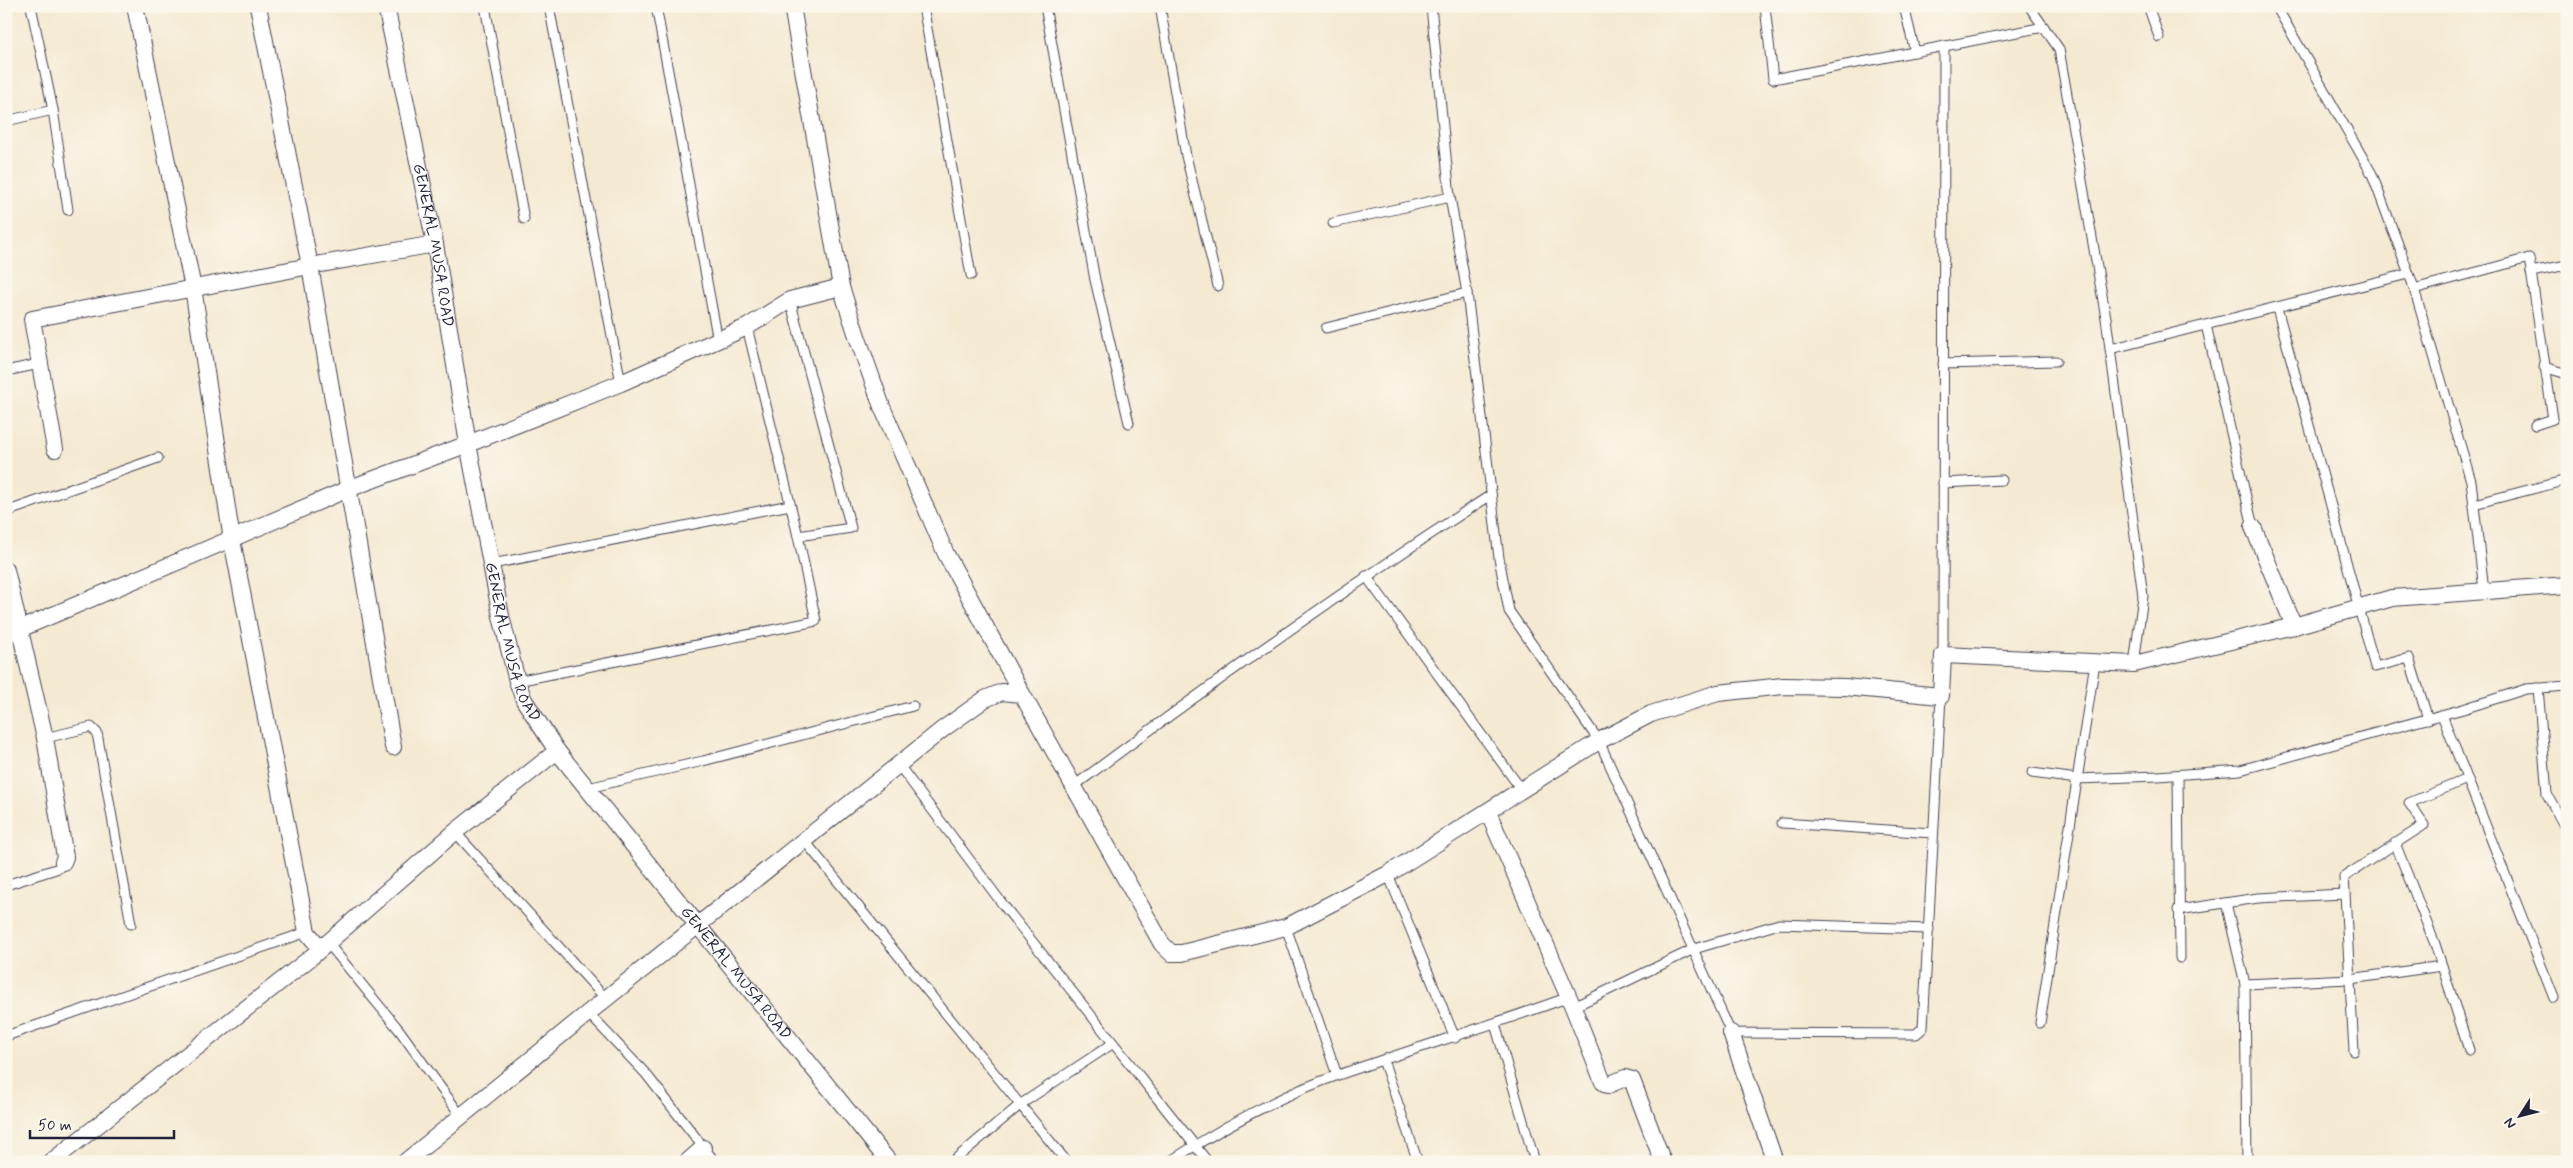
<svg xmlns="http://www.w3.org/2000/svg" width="2573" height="1168" font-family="Mynerve,sans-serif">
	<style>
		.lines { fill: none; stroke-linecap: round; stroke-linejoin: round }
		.lane-casing { stroke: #424052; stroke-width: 11 }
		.street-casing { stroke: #424052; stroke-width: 18 }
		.lane { stroke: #fff; stroke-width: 9 }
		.street { stroke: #fff; stroke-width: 16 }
		.labels { text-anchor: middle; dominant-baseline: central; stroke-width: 4; stroke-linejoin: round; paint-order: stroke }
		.street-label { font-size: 16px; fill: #22223b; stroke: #fbf7ec }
	</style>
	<rect width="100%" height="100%" fill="#fbf7ec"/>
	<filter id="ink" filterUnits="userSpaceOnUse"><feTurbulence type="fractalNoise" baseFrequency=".02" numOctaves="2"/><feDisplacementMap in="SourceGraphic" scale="10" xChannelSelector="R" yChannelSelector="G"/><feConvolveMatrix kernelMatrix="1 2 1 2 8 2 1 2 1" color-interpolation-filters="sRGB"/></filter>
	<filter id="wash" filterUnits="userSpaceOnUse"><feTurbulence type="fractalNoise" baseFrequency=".0096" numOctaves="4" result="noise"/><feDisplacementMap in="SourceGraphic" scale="20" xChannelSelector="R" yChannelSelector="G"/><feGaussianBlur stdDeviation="1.12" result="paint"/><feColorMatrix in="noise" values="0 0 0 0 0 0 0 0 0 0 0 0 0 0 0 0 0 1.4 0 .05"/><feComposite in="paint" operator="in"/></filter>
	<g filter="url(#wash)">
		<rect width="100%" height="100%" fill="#f4e9d1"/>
	</g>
	<g filter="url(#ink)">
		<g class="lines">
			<g class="lane-casing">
				<g id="lane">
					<polyline points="31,6 53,110 68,210"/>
					<polyline points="485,6 524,219"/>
					<polyline points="549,6 621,383"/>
					<polyline points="656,6 718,341"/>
					<polyline points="923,6 971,275"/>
					<polyline points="1045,6 1095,280 1129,423"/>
					<polyline points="1160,6 1186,156 1218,286"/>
					<polyline points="1431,6 1450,197 1467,293 1499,558 1509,611 1599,741 1731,1033 1916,1034 1923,1028 1941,696"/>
					<polyline points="1765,6 1773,79 2044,27"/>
					<polyline points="1904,6 1915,52"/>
					<polyline points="2029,6 2059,49 2106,318 2143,596 2134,664"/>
					<polyline points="2148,6 2159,37"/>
					<polyline points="2276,6 2372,174 2412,282 2471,481 2484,590"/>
					<polyline points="6,121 53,110"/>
					<polyline points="1333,223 1450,197"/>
					<polyline points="2531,272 2567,265"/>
					<polyline points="2414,289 2529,258 2553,419 2535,425"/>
					<polyline points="790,300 851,528 798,536"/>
					<polyline points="2277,308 2375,667 2409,658 2428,719"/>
					<polyline points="2206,325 2253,527"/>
					<polyline points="1326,328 1467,293"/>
					<polyline points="2110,349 2408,274"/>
					<polyline points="1943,364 2056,361"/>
					<polyline points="2544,367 2567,374"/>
					<polyline points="6,371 39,364"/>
					<polyline points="1943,483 2002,480"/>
					<polyline points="2474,504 2567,480"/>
					<polyline points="6,512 158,458"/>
					<polyline points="492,564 790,505"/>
					<polyline points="1366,576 1521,789"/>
					<polyline points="1943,655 1944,46"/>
					<polyline points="517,681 816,621 798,536 747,327"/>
					<polyline points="2538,688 2547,794 2567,831"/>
					<polyline points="2442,715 2554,998"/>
					<polyline points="45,738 91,727 97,733 131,924"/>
					<polyline points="898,764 1004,906 1208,1162"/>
					<polyline points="2032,773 2077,779 2158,776 2240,770 2463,709 2526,689 2567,686"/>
					<polyline points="2178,775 2180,958"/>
					<path d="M 1074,786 C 1210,685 1348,586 1491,495"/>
					<polyline points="588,788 703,761 913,706"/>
					<polyline points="1782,823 1933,833"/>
					<polyline points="455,832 606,999"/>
					<polyline points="804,840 1067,1162"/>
					<polyline points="2395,843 2435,944 2469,1050"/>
					<polyline points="1388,874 1455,1038"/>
					<polyline points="6,885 59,868 63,862"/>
					<polyline points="2345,894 2354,1051"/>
					<polyline points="2226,903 2245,984 2247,1162"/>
					<polyline points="2178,910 2258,898 2345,894 2344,877 2424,825 2409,803 2467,779"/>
					<polyline points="1286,927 1337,1075"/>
					<polyline points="327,942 400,1031 461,1116"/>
					<polyline points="2245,984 2350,979 2442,966"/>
					<polyline points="1573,1007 1694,949 1779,924 1929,929"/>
					<polyline points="588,1013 646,1074 715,1162"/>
					<polyline points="2040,1023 2095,662"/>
					<polyline points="1495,1024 1535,1162"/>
					<polyline points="6,1036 307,932"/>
					<polyline points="1383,1060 1418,1162"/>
					<polyline points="952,1162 1021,1104 1112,1044"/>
					<path d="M 1169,1162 C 1221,1128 1279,1096 1338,1075 C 1415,1048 1493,1025 1569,997"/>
				</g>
			</g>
			<g class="street-casing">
				<g id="street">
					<polyline points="135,6 193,288 232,540 307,932 320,948"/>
					<polyline points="258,6 310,266 393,747"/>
					<path id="s1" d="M 386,6 L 435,244 L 468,444 L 501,616 L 517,681 L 524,700 L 557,751 L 889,1162"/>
					<polyline points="792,6 841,287 858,339 882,407 946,554 1022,694"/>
					<polyline points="55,449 32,319 310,266 435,244"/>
					<polyline points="2253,527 2294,626"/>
					<polyline points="6,570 45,738 65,857 63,862"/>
					<polyline points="6,635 348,489 468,444 621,383 747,327 790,300 841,287"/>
					<polyline points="1488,812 1573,1007 1603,1082 1608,1085 1625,1078 1632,1080 1663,1162"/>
					<polyline points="1731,1033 1775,1162"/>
					<polyline points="51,1162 309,959 455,832 557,751"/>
					<polyline points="405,1162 588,1013 943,729 985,699 1002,692 1022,694 1162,944 1171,953 1182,953 1286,927 1388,874 1599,741 1651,714 1718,693 1783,686 1845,687 1941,696 1943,655 2134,664 2294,626 2392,598 2567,585"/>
					<polyline points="687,1162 703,1148"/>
				</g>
			</g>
			<use href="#lane" class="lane"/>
			<use href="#street" class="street"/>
		</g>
	</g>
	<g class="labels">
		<g class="street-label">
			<text stroke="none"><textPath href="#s1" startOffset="244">GENERAL MUSA ROAD</textPath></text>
			<text stroke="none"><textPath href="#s1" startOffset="649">GENERAL MUSA ROAD</textPath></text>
			<text stroke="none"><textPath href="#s1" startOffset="1054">GENERAL MUSA ROAD</textPath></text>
		</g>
	</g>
	<rect width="2573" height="1168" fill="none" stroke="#fbf7ec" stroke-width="25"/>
	<g transform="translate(2520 1116) rotate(234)" stroke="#fbf7ec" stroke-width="4" paint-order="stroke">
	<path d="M0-4L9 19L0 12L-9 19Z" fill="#22223b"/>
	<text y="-8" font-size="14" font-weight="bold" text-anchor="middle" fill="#22223b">N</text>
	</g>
	<path d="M30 1130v8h144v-8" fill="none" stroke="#22223b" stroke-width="2.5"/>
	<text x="38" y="1130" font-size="15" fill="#22223b" stroke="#fbf7ec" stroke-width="4" paint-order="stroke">50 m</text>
</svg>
